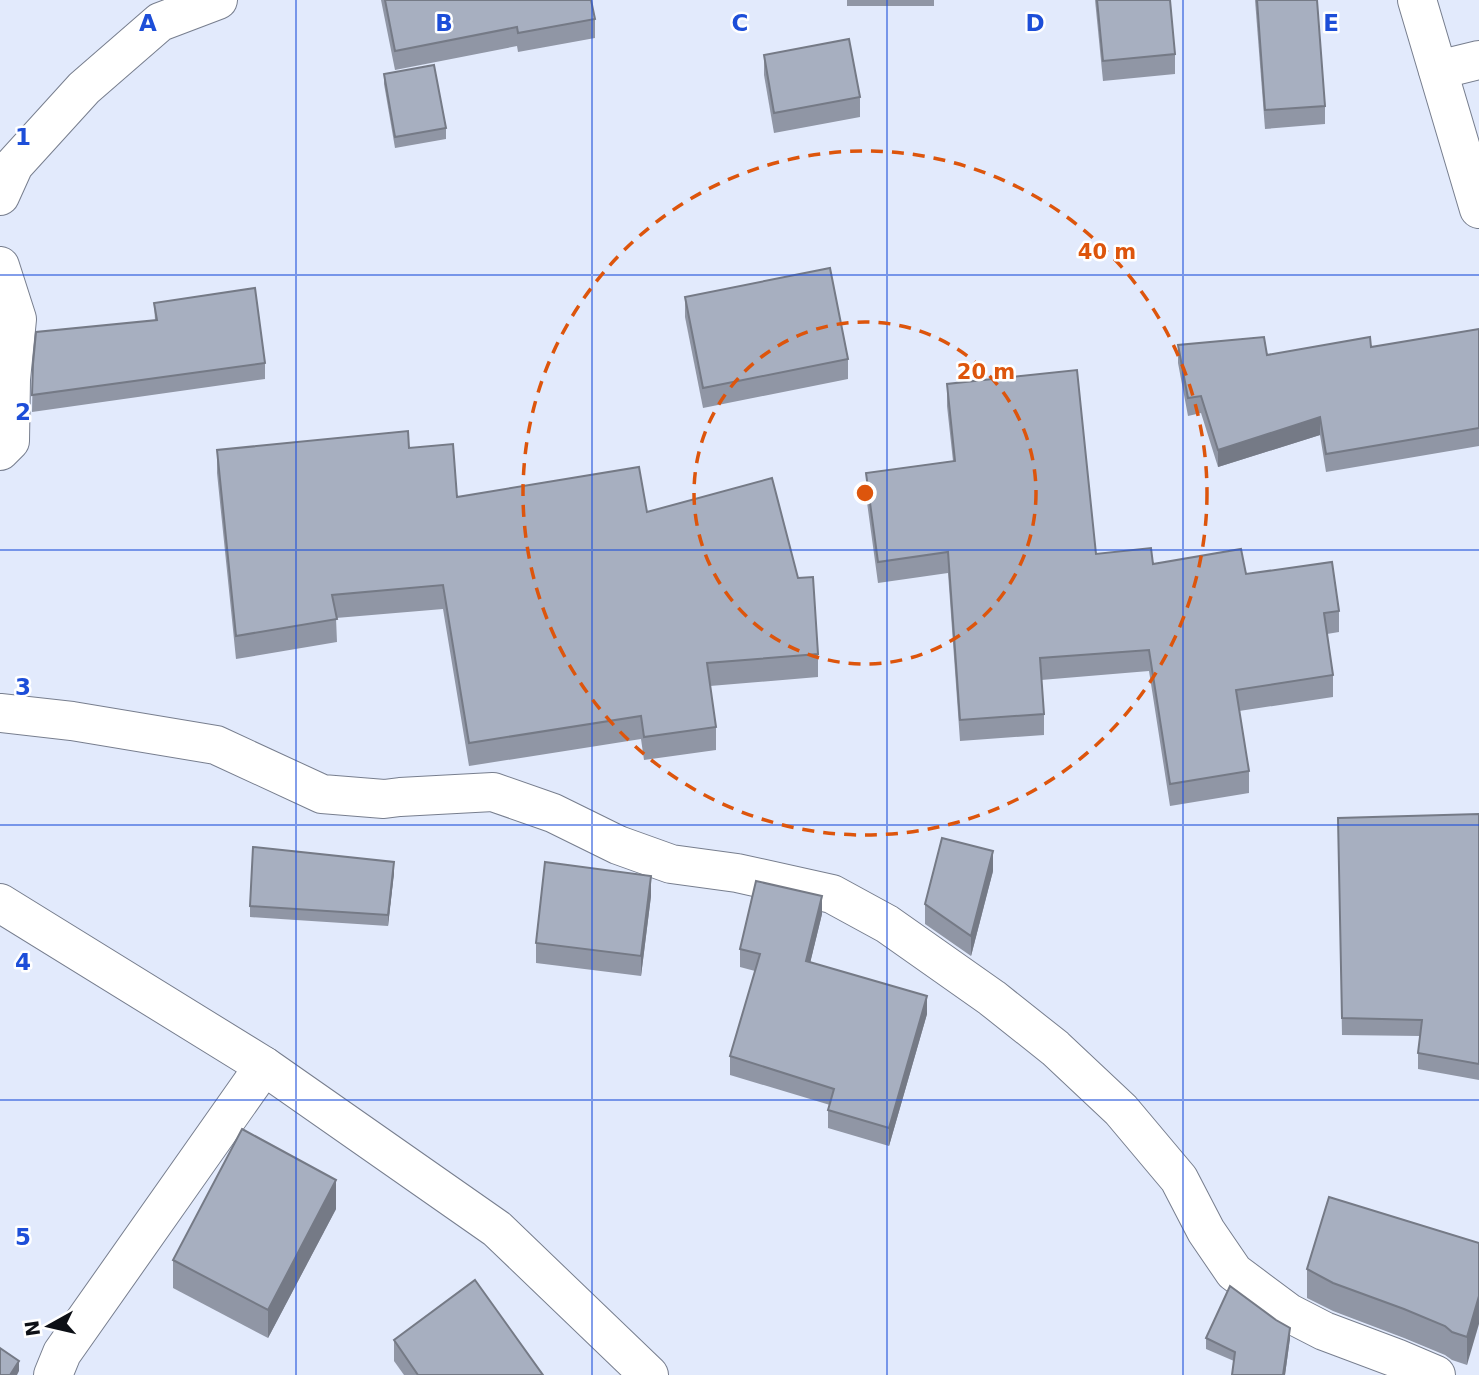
<svg xmlns="http://www.w3.org/2000/svg" width="1479" height="1375" font-family="'DejaVu Sans',sans-serif">
	<style>
		.lines { fill: none; stroke-linecap: round; stroke-linejoin: round }
		.street-casing { stroke: #777e8e; stroke-width: 40 }
		.street { stroke: #fff; stroke-width: 38 }
		.wall { fill: #9096a5 }
		.shaded-wall { fill: #757a86 }
		.building { fill: #a7afc0; stroke: #757a86; stroke-width: 2 }
		.grid { fill: none; stroke: #1d4ed8; stroke-width: 2; stroke-opacity: 0.55 }
		.ring { fill: none; stroke: #dd550c; stroke-width: 3.5; stroke-dasharray: 12 9 }
		.grid-label { font-size: 23px; text-anchor: middle; font-weight: bold; fill: #1d4ed8; stroke: #fff; stroke-width: 5; stroke-linejoin: round; paint-order: stroke }
		.centre { fill: #dd550c; stroke: #fff; stroke-width: 3.5 }
		.ring-label { font-size: 21px; text-anchor: middle; font-weight: bold; fill: #dd550c; stroke: #fff; stroke-width: 5; stroke-linejoin: round; paint-order: stroke }
	</style>
	<rect width="100%" height="100%" fill="#e2eafc"/>
	<g class="lines">
		<g class="street-casing">
			<g id="street">
				<polyline points="1417,0 1479,209"/>
				<polyline points="1438,70 1479,60"/>
				<polyline points="0,196 14,165 84,88 160,22 218,0"/>
				<polyline points="0,266 17,319 11,379 10,441 0,451"/>
				<polyline points="0,713 72,721 216,745 322,794 384,799 400,797 493,792 553,813 618,845 671,864 737,873 832,894 887,924 992,998 1055,1048 1121,1110 1179,1179 1206,1231 1234,1272 1289,1313 1324,1331 1396,1358 1436,1375"/>
				<polyline points="0,903 264,1066 497,1229 649,1375"/>
				<polyline points="53,1375 62,1353 264,1066"/>
			</g>
		</g>
		<use href="#street" class="street"/>
	</g>
	<g class="wall">
		<polygon points="381,0 591,0 595,19 595,38 518,52 517,46 395,70"/>
		<rect x="847" y="0" width="87" height="6"/>
		<polygon points="1095,0 1170,0 1175,54 1175,74 1103,81"/>
		<polygon points="1255,0 1317,0 1325,106 1325,124 1265,129"/>
		<polygon points="764,55 860,97 860,117 774,133 764,75"/>
		<polygon points="384,74 446,128 446,139 395,148 384,84"/>
		<polygon points="685,297 848,359 848,379 703,408 685,317"/>
		<polygon points="154,303 265,363 265,379 32,412 33,364 155,320"/>
		<polygon points="1479,329 1479,446 1326,472 1320,435 1218,467 1201,413 1188,416 1178,363 1178,345 1267,355 1371,347"/>
		<polygon points="947,384 1096,554 1153,564 1246,574 1339,611 1339,632 1327,634 1333,675 1333,697 1239,711 1249,771 1249,793 1170,806 1149,671 1041,680 1044,714 1044,735 960,741 948,573 878,583 866,495 866,473 953,461 947,406"/>
		<polygon points="409,448 457,497 647,512 818,654 818,677 710,686 716,727 716,750 644,760 641,739 469,766 443,609 336,618 337,642 236,659 217,473 217,450"/>
		<polygon points="1479,814 1479,1080 1418,1069 1418,1053 1420,1036 1342,1035 1338,818"/>
		<polygon points="993,871 971,956 925,924 925,904"/>
		<polygon points="394,873 388,926 250,917 250,906"/>
		<polygon points="651,896 641,976 536,963 536,943"/>
		<polygon points="822,914 810,963 927,1014 889,1146 828,1128 828,1110 830,1105 730,1075 730,1056 755,971 740,967 740,949"/>
		<polygon points="336,1209 268,1338 173,1288 173,1260"/>
		<polygon points="1479,1243 1467,1365 1452,1360 1445,1355 1404,1338 1333,1311 1307,1298 1307,1269"/>
		<polygon points="1276,1320 1290,1338 1285,1375 1232,1375 1234,1361 1206,1349 1206,1338"/>
		<polygon points="394,1340 543,1375 404,1375 394,1361"/>
	</g>
	<g class="shaded-wall">
		<polygon points="1320,417 1320,435 1218,467 1218,450"/>
		<polygon points="993,851 993,871 971,956 971,936"/>
		<polygon points="394,862 394,873 388,926 388,915"/>
		<polygon points="651,876 651,896 641,976 641,956"/>
		<polygon points="822,896 822,914 806,980 806,961"/>
		<polygon points="927,996 927,1014 889,1146 889,1128"/>
		<polygon points="336,1180 336,1209 268,1338 268,1310"/>
		<polygon points="1479,1296 1479,1324 1467,1365 1467,1337"/>
		<polygon points="1290,1328 1290,1338 1285,1375 1283,1375"/>
		<polygon points="19,1361 19,1371 17,1375 10,1375"/>
	</g>
	<g class="building">
		<polygon points="385,0 591,0 595,19 518,33 517,27 395,51"/>
		<polygon points="1097,0 1170,0 1175,54 1103,61"/>
		<polygon points="1257,0 1317,0 1325,106 1265,110"/>
		<polygon points="849,39 860,97 774,113 764,55"/>
		<polygon points="434,65 446,128 395,137 384,74"/>
		<polygon points="830,268 848,359 703,388 685,297"/>
		<polygon points="255,288 265,363 32,395 33,364 36,332 157,320 154,303"/>
		<polygon points="1479,329 1479,428 1326,454 1320,417 1218,450 1201,396 1188,398 1178,345 1264,337 1267,355 1370,337 1371,347"/>
		<polygon points="1077,370 1096,554 1151,548 1153,564 1241,549 1246,574 1332,562 1339,611 1324,613 1333,675 1236,690 1249,771 1170,784 1149,650 1040,658 1044,714 960,720 948,552 878,562 866,473 955,461 947,384"/>
		<polygon points="408,431 409,448 453,444 457,497 639,467 647,512 772,478 798,578 813,577 818,654 707,663 716,727 644,737 641,716 469,743 443,585 332,595 337,619 236,636 217,450"/>
		<polygon points="1479,814 1479,1064 1418,1053 1422,1020 1342,1018 1338,818"/>
		<polygon points="942,838 993,851 971,936 925,904"/>
		<polygon points="253,847 394,862 388,915 250,906"/>
		<polygon points="545,862 651,876 641,956 536,943"/>
		<polygon points="756,881 822,896 806,961 927,996 889,1128 828,1110 834,1089 730,1056 760,954 740,949"/>
		<polygon points="242,1129 336,1180 268,1310 173,1260"/>
		<polygon points="1329,1197 1479,1243 1479,1296 1467,1337 1452,1332 1445,1326 1404,1309 1333,1283 1307,1269"/>
		<polygon points="475,1280 543,1375 418,1375 394,1340"/>
		<polygon points="1230,1286 1276,1320 1290,1328 1283,1375 1232,1375 1235,1352 1206,1338"/>
		<polygon points="0,1348 19,1361 10,1375 0,1375"/>
	</g>
	<path class="grid" d="M 296,0 L 296,1375M 592,0 L 592,1375M 887,0 L 887,1375M 1183,0 L 1183,1375M 0,275 L 1479,275M 0,550 L 1479,550M 0,825 L 1479,825M 0,1100 L 1479,1100"/>
	<g class="ring">
		<circle cx="865" cy="493" r="171"/>
		<circle cx="865" cy="493" r="342"/>
	</g>
	<g class="grid-label">
		<text x="148" y="31">A</text>
		<text x="444" y="31">B</text>
		<text x="740" y="31">C</text>
		<text x="1035" y="31">D</text>
		<text x="1331" y="31">E</text>
		<text x="23" y="145">1</text>
		<text x="23" y="420">2</text>
		<text x="23" y="695">3</text>
		<text x="23" y="970">4</text>
		<text x="23" y="1245">5</text>
	</g>
	<circle cx="865" cy="493" r="10" class="centre"/>
	<g class="ring-label">
		<text x="1107" y="259">40 m</text>
		<text x="986" y="379">20 m</text>
	</g>
	<g transform="translate(49 1326) rotate(262)" stroke="#ffffff" stroke-width="5" paint-order="stroke">
	<path d="M0-5L12 26L0 18L-12 26Z" fill="#0d1016"/>
	<text y="-10" font-size="19" font-weight="bold" text-anchor="middle" fill="#0d1016">N</text>
	</g>
</svg>
